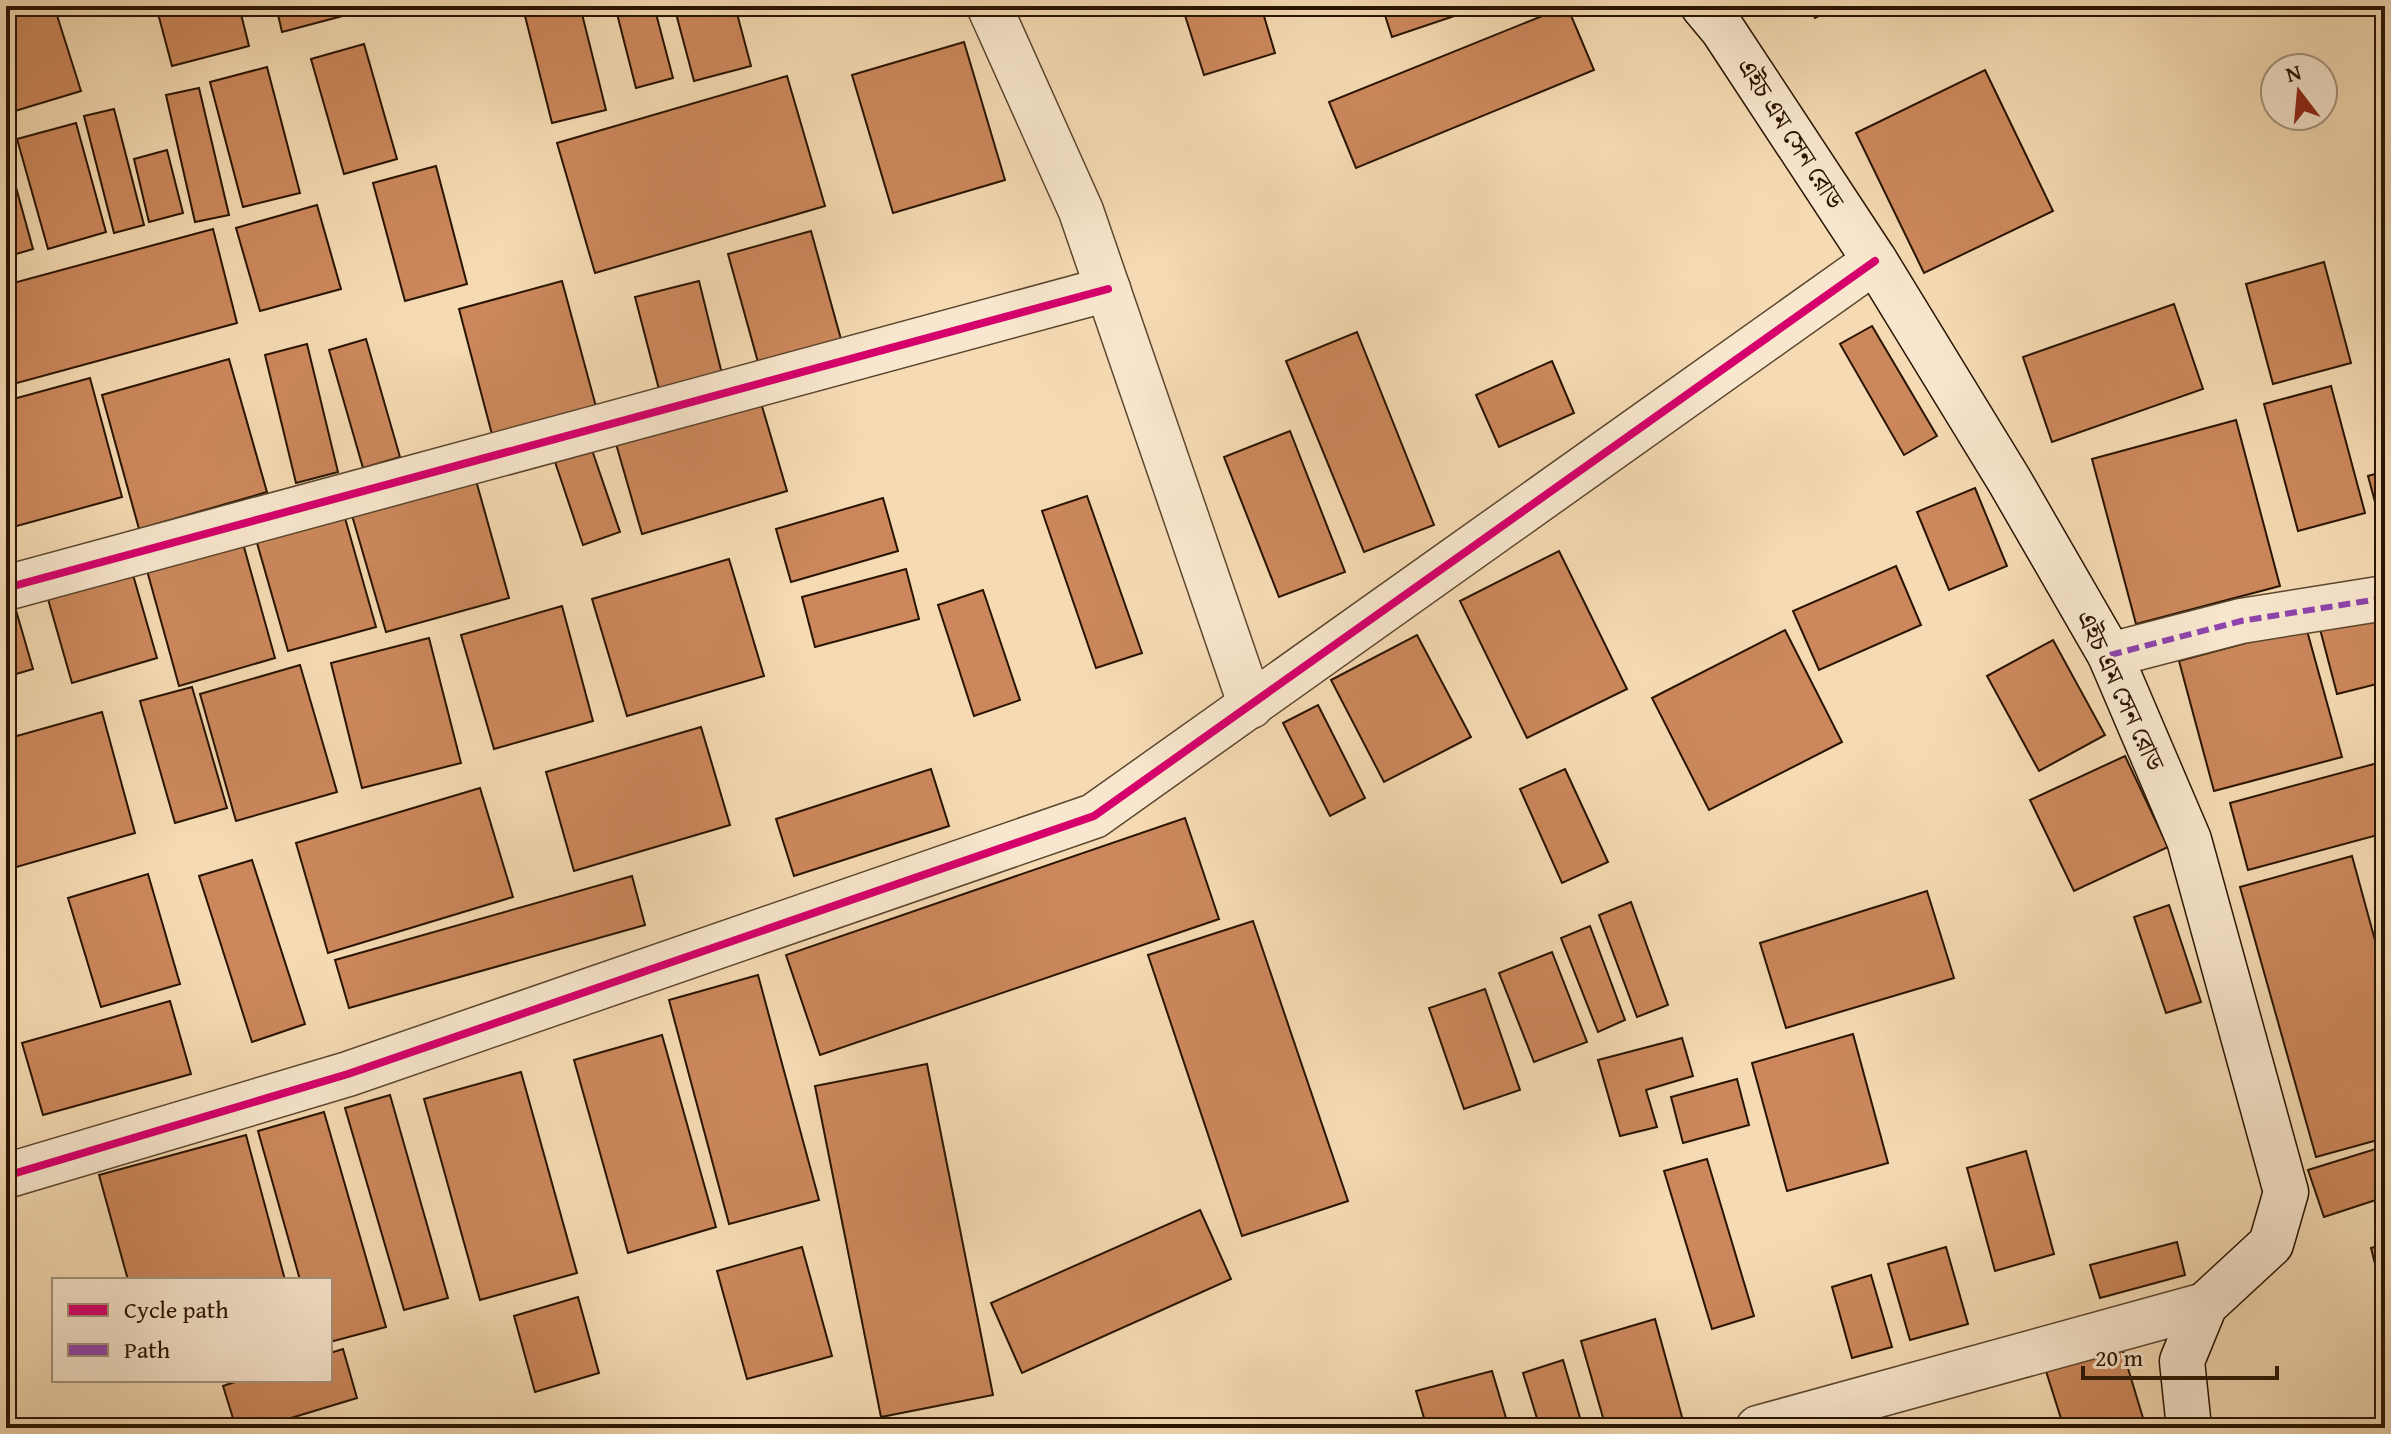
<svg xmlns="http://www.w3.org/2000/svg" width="2391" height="1434" font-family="'Gentium Book Plus','Noto Serif Bengali',serif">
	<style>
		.building { fill: #cc885c; stroke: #291401; stroke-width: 2 }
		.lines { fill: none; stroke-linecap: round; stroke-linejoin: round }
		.minor-casing { stroke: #5c462e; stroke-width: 47 }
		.secondary-casing { stroke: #291401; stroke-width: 47 }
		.minor { stroke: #f8e7ce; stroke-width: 44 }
		.secondary { stroke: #f8e7ce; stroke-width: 44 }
		.quiet { stroke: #8e44ad; stroke-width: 6; stroke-dasharray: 12 6; stroke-linecap: butt }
		.cycleway-casing { stroke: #f8e7ce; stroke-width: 13 }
		.cycleway { stroke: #d6006c; stroke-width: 8 }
		.labels { text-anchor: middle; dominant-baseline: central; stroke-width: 6; stroke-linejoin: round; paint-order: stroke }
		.street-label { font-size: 26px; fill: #291401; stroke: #f8e7ce }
	</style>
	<rect width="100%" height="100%" fill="#f5dab3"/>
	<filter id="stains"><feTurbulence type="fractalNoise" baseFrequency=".0025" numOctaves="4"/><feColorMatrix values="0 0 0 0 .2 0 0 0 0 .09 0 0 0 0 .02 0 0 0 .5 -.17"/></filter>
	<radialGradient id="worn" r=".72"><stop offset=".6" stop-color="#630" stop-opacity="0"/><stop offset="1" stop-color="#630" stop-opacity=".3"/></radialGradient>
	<g class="building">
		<polygon points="6,6 54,6 81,91 15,111 6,81"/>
		<polygon points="156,6 239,6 249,46 172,66"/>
		<polygon points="276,6 352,6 354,13 282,32"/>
		<polygon points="376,6 398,6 378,12"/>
		<polygon points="531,6 580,6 606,110 552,123 523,8"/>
		<polygon points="615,6 654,6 673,78 636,88"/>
		<polygon points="674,6 735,6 751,66 694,81"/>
		<polygon points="1182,6 1261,6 1275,53 1204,75"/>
		<polygon points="1382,6 1484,6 1392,37"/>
		<polygon points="1567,6 1594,70 1356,168 1329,102"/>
		<polygon points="1808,6 1838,6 1815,18"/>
		<polygon points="964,42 1005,180 893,213 852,75"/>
		<polygon points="364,44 397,159 344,174 311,59"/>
		<polygon points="267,67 300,193 243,207 210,82"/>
		<polygon points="1985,70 2053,211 1924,273 1856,133"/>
		<polygon points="787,76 825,206 595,273 557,143"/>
		<polygon points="199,88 229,215 195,222 166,95"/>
		<polygon points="114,109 144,225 114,233 84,116"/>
		<polygon points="76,123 106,232 48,249 17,139"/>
		<polygon points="167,150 183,213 149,222 134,159"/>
		<polygon points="6,151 33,249 6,257"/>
		<polygon points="436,166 467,284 405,301 373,183"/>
		<polygon points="317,205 341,289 260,311 236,228"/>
		<polygon points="213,229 237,323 6,386 6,285"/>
		<polygon points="811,231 844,350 761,373 728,254"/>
		<polygon points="2324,262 2351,363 2273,384 2246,284"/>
		<polygon points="562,281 598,414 494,442 459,309"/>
		<polygon points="699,281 725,386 662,401 635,297"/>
		<polygon points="2174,304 2203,389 2052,442 2023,357"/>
		<polygon points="1872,326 1937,436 1904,455 1840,344"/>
		<polygon points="1357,332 1434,525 1364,552 1286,361"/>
		<polygon points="366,339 400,457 363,468 329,350"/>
		<polygon points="307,344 338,472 296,483 265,355"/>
		<polygon points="229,359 267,492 139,529 102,395"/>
		<polygon points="1552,361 1574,413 1499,447 1476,395"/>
		<polygon points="90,378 122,497 6,529 6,401"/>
		<polygon points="2331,386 2365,513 2298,531 2264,404"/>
		<polygon points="759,396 787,491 642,534 614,437"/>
		<polygon points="2236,420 2280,586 2136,624 2092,459"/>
		<polygon points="1290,431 1345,572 1279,597 1224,457"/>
		<polygon points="592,450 620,532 583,545 555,462"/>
		<polygon points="2385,471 2385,539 2368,476"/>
		<polygon points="475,477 509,598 386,632 351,512"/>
		<polygon points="1975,488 2007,566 1949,590 1917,512"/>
		<polygon points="1087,496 1142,653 1096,668 1042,511"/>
		<polygon points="883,498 898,551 791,582 776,529"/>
		<polygon points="343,511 376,627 288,651 255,536"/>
		<polygon points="242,540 275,658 179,686 146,567"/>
		<polygon points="1559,551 1627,689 1527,738 1460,601"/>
		<polygon points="729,559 764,676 627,716 592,599"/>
		<polygon points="129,561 157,658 72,683 44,585"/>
		<polygon points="1896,566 1921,625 1819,670 1793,611"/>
		<polygon points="906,569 919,619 815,647 802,597"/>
		<polygon points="983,590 1020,700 974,716 938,605"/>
		<polygon points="11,593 33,669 6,677 6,594"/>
		<polygon points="562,606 593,721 494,749 461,635"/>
		<polygon points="2385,612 2385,682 2337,694 2320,629"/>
		<polygon points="2306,627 2342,757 2214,791 2179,661"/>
		<polygon points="1785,630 1842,742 1709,810 1652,698"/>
		<polygon points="1417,635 1471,737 1384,782 1331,680"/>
		<polygon points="429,638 461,763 362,788 331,663"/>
		<polygon points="2053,640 2105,735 2039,771 1987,676"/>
		<polygon points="300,665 337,792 236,821 200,694"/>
		<polygon points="192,687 227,808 175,823 140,701"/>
		<polygon points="1318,705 1365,798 1330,816 1283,723"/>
		<polygon points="102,712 135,833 6,870 6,739"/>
		<polygon points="701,727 730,825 574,871 546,772"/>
		<polygon points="2125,756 2168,847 2074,891 2030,800"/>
		<polygon points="2385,761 2385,833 2248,870 2230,803"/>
		<polygon points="931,769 949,826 794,876 776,819"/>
		<polygon points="1565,769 1608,862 1562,883 1520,789"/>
		<polygon points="480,788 513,897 328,953 296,843"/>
		<polygon points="1185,818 1219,919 820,1055 786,955"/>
		<polygon points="2352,856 2385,977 2385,1138 2316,1157 2240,887"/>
		<polygon points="252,860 305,1024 252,1042 199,876"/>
		<polygon points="148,874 180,984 101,1007 68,898"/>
		<polygon points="632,876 645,925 349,1008 335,960"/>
		<polygon points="1927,891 1954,978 1786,1028 1760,943"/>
		<polygon points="1631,902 1668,1005 1637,1017 1599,915"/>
		<polygon points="2169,905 2201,1002 2166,1013 2134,917"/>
		<polygon points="1253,921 1348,1201 1242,1236 1148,955"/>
		<polygon points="1590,926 1625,1020 1598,1032 1561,938"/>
		<polygon points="1552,952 1587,1042 1534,1062 1499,973"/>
		<polygon points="758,975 819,1200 729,1224 669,1000"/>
		<polygon points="1485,989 1520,1090 1464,1109 1429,1008"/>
		<polygon points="170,1001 191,1074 43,1115 22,1043"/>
		<polygon points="1853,1034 1888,1163 1787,1191 1752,1063"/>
		<polygon points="662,1035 716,1227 628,1253 574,1060"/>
		<polygon points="1682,1038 1693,1076 1646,1090 1657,1127 1620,1136 1598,1060"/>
		<polygon points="927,1064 993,1395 881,1417 815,1086"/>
		<polygon points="521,1072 577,1273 480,1300 424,1099"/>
		<polygon points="1737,1079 1749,1125 1683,1143 1671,1097"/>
		<polygon points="390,1095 448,1298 404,1310 345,1108"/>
		<polygon points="324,1112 386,1327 330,1342 330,1280 300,1280 258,1131"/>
		<polygon points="246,1135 285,1280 128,1280 99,1175"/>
		<polygon points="2385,1146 2385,1197 2324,1217 2308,1170"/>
		<polygon points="2026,1151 2054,1254 1995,1271 1967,1168"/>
		<polygon points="1707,1159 1754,1316 1712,1329 1664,1171"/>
		<polygon points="1200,1210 1231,1279 1022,1373 991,1303"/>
		<polygon points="2177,1242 2185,1275 2100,1298 2090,1265"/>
		<polygon points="2385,1244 2385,1303 2371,1248"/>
		<polygon points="802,1247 832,1356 747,1379 717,1271"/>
		<polygon points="1946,1247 1968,1324 1910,1340 1888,1264"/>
		<polygon points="1871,1275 1892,1347 1852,1358 1832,1287"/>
		<polygon points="578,1297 599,1373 535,1392 514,1316"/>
		<polygon points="1655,1319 1685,1428 1606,1428 1581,1341"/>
		<polygon points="2121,1345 2146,1428 2064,1428 2045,1368"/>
		<polygon points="343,1349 357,1398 258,1428 236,1428 223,1386 241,1380 330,1380 330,1353"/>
		<polygon points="1563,1360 1583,1428 1540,1428 1523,1373"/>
		<polygon points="1492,1371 1509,1428 1427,1428 1416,1391"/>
	</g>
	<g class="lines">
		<g class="minor-casing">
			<g id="minor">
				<polyline points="989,6 1081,211 1251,706"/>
				<polyline points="6,588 1108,289"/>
				<polyline points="2110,655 2241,621 2385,598"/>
				<polyline points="6,1176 348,1074 1094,816 1875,261"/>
				<polyline points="1758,1428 2205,1305"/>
			</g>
		</g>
		<g class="secondary-casing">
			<polyline id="secondary" points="1703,6 1723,30 1875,261 2009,480 2110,655 2189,840 2286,1192 2271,1244 2205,1305 2182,1361 2189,1428"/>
		</g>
		<use href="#minor" class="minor"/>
		<use href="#secondary" class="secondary"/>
		<polyline class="quiet" points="2110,655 2241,621 2385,598"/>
		<g class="cycleway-casing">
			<g id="cycleway">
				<polyline points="6,588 1108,289"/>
				<polyline points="6,1176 348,1074 1094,816 1875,261"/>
			</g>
		</g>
		<use href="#cycleway" class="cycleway"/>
	</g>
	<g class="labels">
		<g class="street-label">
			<text transform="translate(1791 133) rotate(57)">এইচ এম সেন রোড</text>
			<text transform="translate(2121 690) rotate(65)">এইচ এম সেন রোড</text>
		</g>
	</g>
	<rect width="2391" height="1434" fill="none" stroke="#f5dab3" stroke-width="32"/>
	<rect x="8" y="8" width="2375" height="1418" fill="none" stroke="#291401" stroke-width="4"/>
	<rect x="16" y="16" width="2359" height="1402" fill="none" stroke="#291401" stroke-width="2"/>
	<rect x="52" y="1278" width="280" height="104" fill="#f8e7ce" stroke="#a5937c" stroke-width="2"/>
	<rect x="68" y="1304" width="40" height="12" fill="#d6006c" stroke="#a5937c" stroke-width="2"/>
	<text x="124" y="1318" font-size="24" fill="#291401">Cycle path</text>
	<rect x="68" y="1344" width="40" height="12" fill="#8e44ad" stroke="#a5937c" stroke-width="2"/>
	<text x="124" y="1358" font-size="24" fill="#291401">Path</text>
	<g transform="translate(2299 92) rotate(344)"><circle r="38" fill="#f8e7ce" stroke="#a5937c" stroke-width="2"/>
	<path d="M0-6L14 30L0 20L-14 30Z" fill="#8f2418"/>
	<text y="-12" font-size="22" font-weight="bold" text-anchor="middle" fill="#291401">N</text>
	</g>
	<path d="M2083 1366v12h194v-12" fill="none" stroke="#291401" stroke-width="4"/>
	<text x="2095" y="1366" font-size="24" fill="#291401" stroke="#f8e7ce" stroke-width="6" paint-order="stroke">20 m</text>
	<rect width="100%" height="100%" filter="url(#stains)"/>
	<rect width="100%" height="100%" fill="url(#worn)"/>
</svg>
